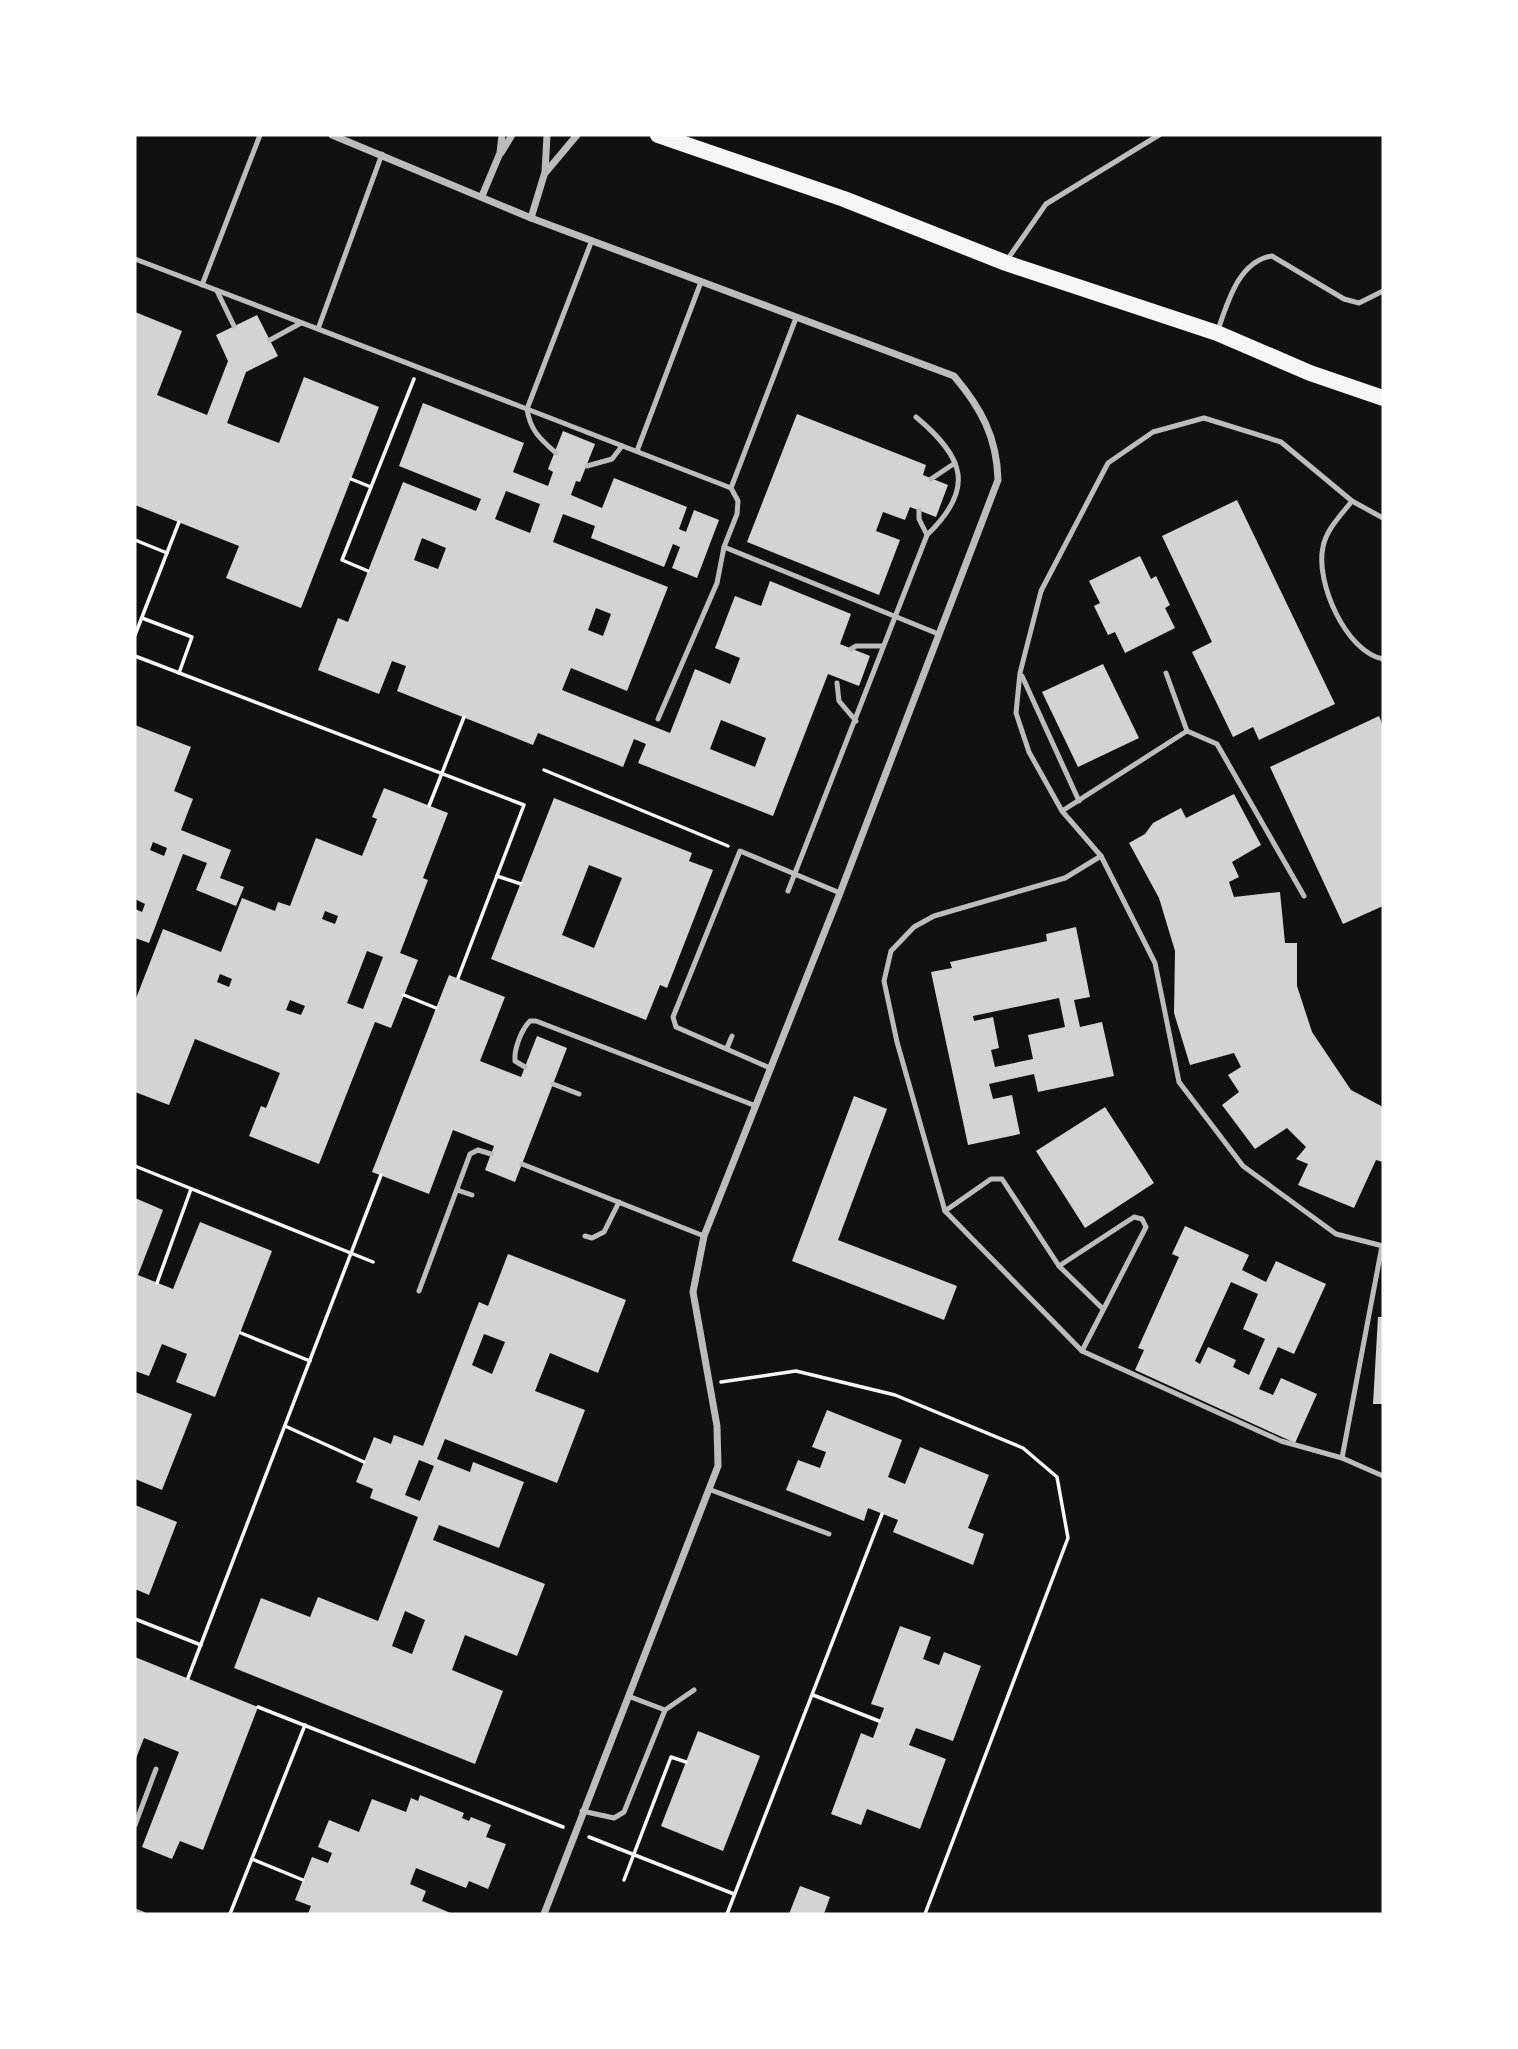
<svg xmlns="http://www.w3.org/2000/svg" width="1518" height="2049" font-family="Merriweather,serif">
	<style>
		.building { fill: #d3d3d3; fill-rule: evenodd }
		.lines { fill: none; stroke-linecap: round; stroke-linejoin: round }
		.path { stroke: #f5f5f5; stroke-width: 3.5 }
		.service { stroke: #bcbcbc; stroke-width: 5 }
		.minor { stroke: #bcbcbc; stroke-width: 7 }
		.primary { stroke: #f5f5f5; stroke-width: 16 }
	</style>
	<rect width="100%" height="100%" fill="#111"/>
	<g class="building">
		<polygon points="135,312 182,331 157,395 207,415 228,361 216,335 257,315 278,356 246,372 227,423 279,443 304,377 379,407 301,608 226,578 239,546 135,505"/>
		<path d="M 423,403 L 524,443 L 513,472 L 548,486 L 553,472 L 548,469 L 563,431 L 595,444 L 580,482 L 576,481 L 571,495 L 602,508 L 614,478 L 687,507 L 679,529 L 686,532 L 694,510 L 719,520 L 697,578 L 672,568 L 680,547 L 673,544 L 664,567 L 591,538 L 595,526 L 563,514 L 553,542 L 668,587 L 627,691 L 571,668 L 562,690 L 670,733 L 695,669 L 730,684 L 740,658 L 715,648 L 735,596 L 761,606 L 770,581 L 851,614 L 840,644 L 870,656 L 859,686 L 828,674 L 773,816 L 638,763 L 646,744 L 634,739 L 623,767 L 538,733 L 533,745 L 397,691 L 406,666 L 392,661 L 379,694 L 318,670 L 338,618 L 348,622 L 403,482 L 476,511 L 481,499 L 399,466 ZM 506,491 L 540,504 L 530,533 L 495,519 ZM 422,538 L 446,548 L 438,569 L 414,560 ZM 596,608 L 611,614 L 603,636 L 588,630 ZM 721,720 L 766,738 L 755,767 L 710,749 Z"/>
		<polygon points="797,414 926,465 923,475 948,485 936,517 910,507 905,520 883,512 876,531 900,540 879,595 747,542"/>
		<polygon points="1237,500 1335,704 1259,740 1253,727 1233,737 1192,652 1212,642 1162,536"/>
		<polygon points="1140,556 1151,579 1156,576 1170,605 1165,608 1175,628 1125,653 1115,632 1108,635 1094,606 1100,603 1089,581"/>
		<polygon points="1103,664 1139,738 1078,767 1042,692"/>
		<polygon points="1379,716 1383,726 1383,906 1343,924 1270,767"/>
		<path d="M 135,725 L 191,747 L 174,791 L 193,799 L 181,830 L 231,850 L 220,878 L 244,887 L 236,906 L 196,890 L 207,863 L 183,854 L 149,943 L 135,938 L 135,909 L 142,912 L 145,904 L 135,899 ZM 153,842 L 167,848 L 164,856 L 150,850 Z"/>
		<path d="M 384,788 L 448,813 L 423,878 L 428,880 L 400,953 L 418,960 L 391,1028 L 375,1022 L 319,1164 L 249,1136 L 261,1106 L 266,1108 L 280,1073 L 195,1039 L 169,1105 L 135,1092 L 135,1001 L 163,929 L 221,952 L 242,898 L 275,911 L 278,902 L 290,906 L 316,838 L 362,856 L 377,819 L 372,817 ZM 325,911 L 338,916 L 335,924 L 322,919 ZM 367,951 L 383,957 L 363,1009 L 347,1003 ZM 220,974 L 232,979 L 229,987 L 217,982 ZM 290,1000 L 305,1006 L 301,1015 L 286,1010 Z"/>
		<polygon points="1234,794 1261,845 1232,862 1239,877 1229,882 1234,897 1280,892 1285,943 1297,943 1297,986 1312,1032 1351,1090 1383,1107 1383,1162 1376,1160 1354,1208 1298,1185 1308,1164 1296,1159 1306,1147 1287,1128 1255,1149 1222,1105 1239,1092 1228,1075 1241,1067 1234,1053 1190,1065 1174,1013 1175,951 1159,898 1129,843 1145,834 1153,823 1181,808 1186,818"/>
		<path d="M 554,798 L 692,853 L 689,861 L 713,870 L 667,988 L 660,985 L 646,1020 L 491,959 ZM 589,865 L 622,878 L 594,948 L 562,935 Z"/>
		<path d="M 1076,927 L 1090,997 L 1074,1000 L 1080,1027 L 1102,1022 L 1114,1076 L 1038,1092 L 1034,1074 L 989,1084 L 993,1099 L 1012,1095 L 1020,1134 L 968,1145 L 931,972 L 952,968 L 950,962 L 1047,941 L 1046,934 ZM 1059,998 L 1065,1027 L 1028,1035 L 1033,1059 L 995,1067 L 991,1050 L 999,1048 L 993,1017 L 974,1021 L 973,1016 Z"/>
		<polygon points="449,975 505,997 480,1061 521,1077 537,1036 567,1048 515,1182 485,1170 494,1146 453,1130 429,1194 372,1172"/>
		<polygon points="854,1096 887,1109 838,1240 957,1286 944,1320 792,1261"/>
		<polygon points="1105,1107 1154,1183 1085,1228 1036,1151"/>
		<polygon points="135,1198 163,1210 138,1275 173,1289 200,1222 272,1251 215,1397 176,1382 187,1354 162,1344 149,1376 135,1371"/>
		<path d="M 1185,1226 L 1249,1255 L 1242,1270 L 1266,1282 L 1276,1261 L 1326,1284 L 1294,1354 L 1278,1347 L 1259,1389 L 1273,1395 L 1281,1378 L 1317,1394 L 1295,1443 L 1135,1370 L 1144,1350 L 1138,1348 L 1179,1257 L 1172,1254 ZM 1231,1282 L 1258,1294 L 1243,1329 L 1265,1339 L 1249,1375 L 1233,1367 L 1236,1360 L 1208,1347 L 1200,1364 L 1195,1361 Z"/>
		<path d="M 508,1254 L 626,1300 L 598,1373 L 550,1353 L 535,1391 L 585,1410 L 557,1483 L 445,1439 L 437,1459 L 470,1472 L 473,1462 L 524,1482 L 499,1548 L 439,1525 L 433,1540 L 545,1584 L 517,1656 L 465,1635 L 452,1670 L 503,1691 L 475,1764 L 234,1668 L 261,1598 L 310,1617 L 318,1597 L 378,1621 L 418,1517 L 370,1498 L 373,1489 L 356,1482 L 374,1437 L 391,1444 L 394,1435 L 423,1446 L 479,1302 L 488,1306 ZM 484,1334 L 505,1342 L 492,1374 L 472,1365 ZM 419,1460 L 434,1466 L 420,1501 L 405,1495 ZM 405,1611 L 425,1620 L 412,1654 L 392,1646 Z"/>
		<polygon points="1378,1317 1383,1317 1383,1404 1373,1404"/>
		<polygon points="135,1392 192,1414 162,1490 135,1479"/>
		<polygon points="827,1410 902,1440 888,1477 905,1484 920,1447 989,1475 968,1528 984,1534 973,1565 893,1532 898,1520 868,1508 864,1521 786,1490 798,1460 820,1468 826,1452 812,1447"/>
		<polygon points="135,1505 177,1522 149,1595 135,1589"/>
		<polygon points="900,1626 931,1637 923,1659 939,1665 944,1652 981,1666 953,1741 916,1728 909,1745 946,1759 920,1829 867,1809 861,1825 831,1814 861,1733 873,1738 884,1708 871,1704"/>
		<polygon points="135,1657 258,1707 203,1850 180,1841 172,1859 142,1847 179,1752 144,1738 135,1761"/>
		<polygon points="698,1731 760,1756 723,1851 661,1826"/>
		<polygon points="420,1795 464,1813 462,1818 469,1821 471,1817 491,1825 486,1837 506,1844 488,1889 469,1881 466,1888 416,1868 410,1884 426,1891 422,1901 453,1914 308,1914 311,1906 295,1900 312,1857 328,1863 332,1853 318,1847 329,1820 359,1832 372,1799 406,1812 411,1798 418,1801"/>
		<polygon points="800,1886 830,1897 824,1914 789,1914"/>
	</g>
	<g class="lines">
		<g class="path">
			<polyline points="351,479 371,487"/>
			<polyline points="135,540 167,553"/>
			<polyline points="368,571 342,560 414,379"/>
			<polyline points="142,618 192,637 179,673"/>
			<polyline points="135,635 179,522"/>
			<polyline points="135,656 524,805 458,978"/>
			<polyline points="544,770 728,846"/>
			<polyline points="429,806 464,717"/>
			<polyline points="497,876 521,884"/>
			<polyline points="404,995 436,1008"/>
			<polyline points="135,1166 373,1262"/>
			<polyline points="157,1283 191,1189"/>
			<polyline points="241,1333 310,1361"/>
			<polyline points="721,1382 796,1371 895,1395 1023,1448 1057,1477 1068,1538 925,1914"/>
			<polyline points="285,1426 364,1462"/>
			<polyline points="135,1619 201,1645"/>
			<polyline points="188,1678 381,1175"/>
			<polyline points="813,1695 879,1721"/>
			<polyline points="258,1707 563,1827"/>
			<polyline points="589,1837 734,1894"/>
			<polyline points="252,1859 303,1880"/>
			<polyline points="624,1880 671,1757 686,1762"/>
			<polyline points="230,1914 305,1725"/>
			<polyline points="727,1914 882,1514"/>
		</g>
		<g class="service">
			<polyline points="592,240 527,409 731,488 738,501 737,514 724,547 717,583 658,719"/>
			<path d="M 135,259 L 527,409 C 530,430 540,439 556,453"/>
			<polyline points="1007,260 1046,204 1159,135"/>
			<polyline points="202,285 260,135"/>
			<polyline points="217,291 234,326"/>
			<polyline points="318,329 382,154"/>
			<path d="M 1218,330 C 1228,301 1239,261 1272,256 L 1344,299 L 1359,303 L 1383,291"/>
			<polyline points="270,340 301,323"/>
			<polyline points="637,451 701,282"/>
			<polyline points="587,466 612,459 622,446"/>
			<polyline points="931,479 955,463"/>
			<polyline points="731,488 796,318"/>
			<path d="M 1352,501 C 1341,515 1326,530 1323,547 C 1315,582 1346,652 1383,659"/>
			<polyline points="919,510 919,519 927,535"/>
			<polyline points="1383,518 1352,501 1281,442 1204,418 1153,432 1108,463 1041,591 1020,673 1016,713 1029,752 1062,811 1101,856 1155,963 1179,1082 1243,1166 1336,1234 1383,1246"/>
			<polyline points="724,547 936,633"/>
			<polyline points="851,649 856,646 882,646"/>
			<polyline points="1166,673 1187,731"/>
			<polyline points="1022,676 1079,801"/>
			<polyline points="837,683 839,701 856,721"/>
			<polyline points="1062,811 1187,731 1217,744 1304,896"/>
			<polyline points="1101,856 1065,878 934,916 914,927 891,951 884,981 897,1042 945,1211 1082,1351 1281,1441 1342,1458 1383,1476"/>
			<path d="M 788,891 L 927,535 C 976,488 964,457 916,417"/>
			<polyline points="727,1048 732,1036"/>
			<path d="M 525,1067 L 515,1061 C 514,1049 521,1030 530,1021 L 536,1021 L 756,1106"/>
			<polyline points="770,1068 676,1027 673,1017 740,851 840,893"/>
			<polyline points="553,1084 579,1094"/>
			<polyline points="522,1164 704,1236"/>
			<polyline points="457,1190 472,1195"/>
			<polyline points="945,1211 991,1179 1002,1179 1059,1266 1103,1309"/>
			<polyline points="585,1236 592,1238 604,1232 619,1202"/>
			<polyline points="1059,1266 1134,1217 1142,1219 1146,1227 1082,1351"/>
			<polyline points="419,1291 470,1154 478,1150 491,1154"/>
			<polyline points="1342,1458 1382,1246"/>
			<polyline points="711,1490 829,1534"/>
			<polyline points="628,1696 665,1710"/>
			<polyline points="582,1811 614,1818 624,1812 665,1710 694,1690"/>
			<polyline points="135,1825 156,1769"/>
			<polyline points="135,1911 143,1914"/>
		</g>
		<g class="minor">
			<path d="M 332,135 L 531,218 L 954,376 C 981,408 997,437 998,480 L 840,893 L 704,1236 L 693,1292 L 717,1426 L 718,1466 L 544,1914"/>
			<polyline points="501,153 512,135"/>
			<polyline points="546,172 577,135"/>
			<polyline points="482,196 500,153 502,135"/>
			<polyline points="531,218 545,172 547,135"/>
		</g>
		<polyline class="primary" points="658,135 844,199 1006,263 1217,333 1310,373 1383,398"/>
	</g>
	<rect width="1518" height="2049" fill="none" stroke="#ffffff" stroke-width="273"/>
</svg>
